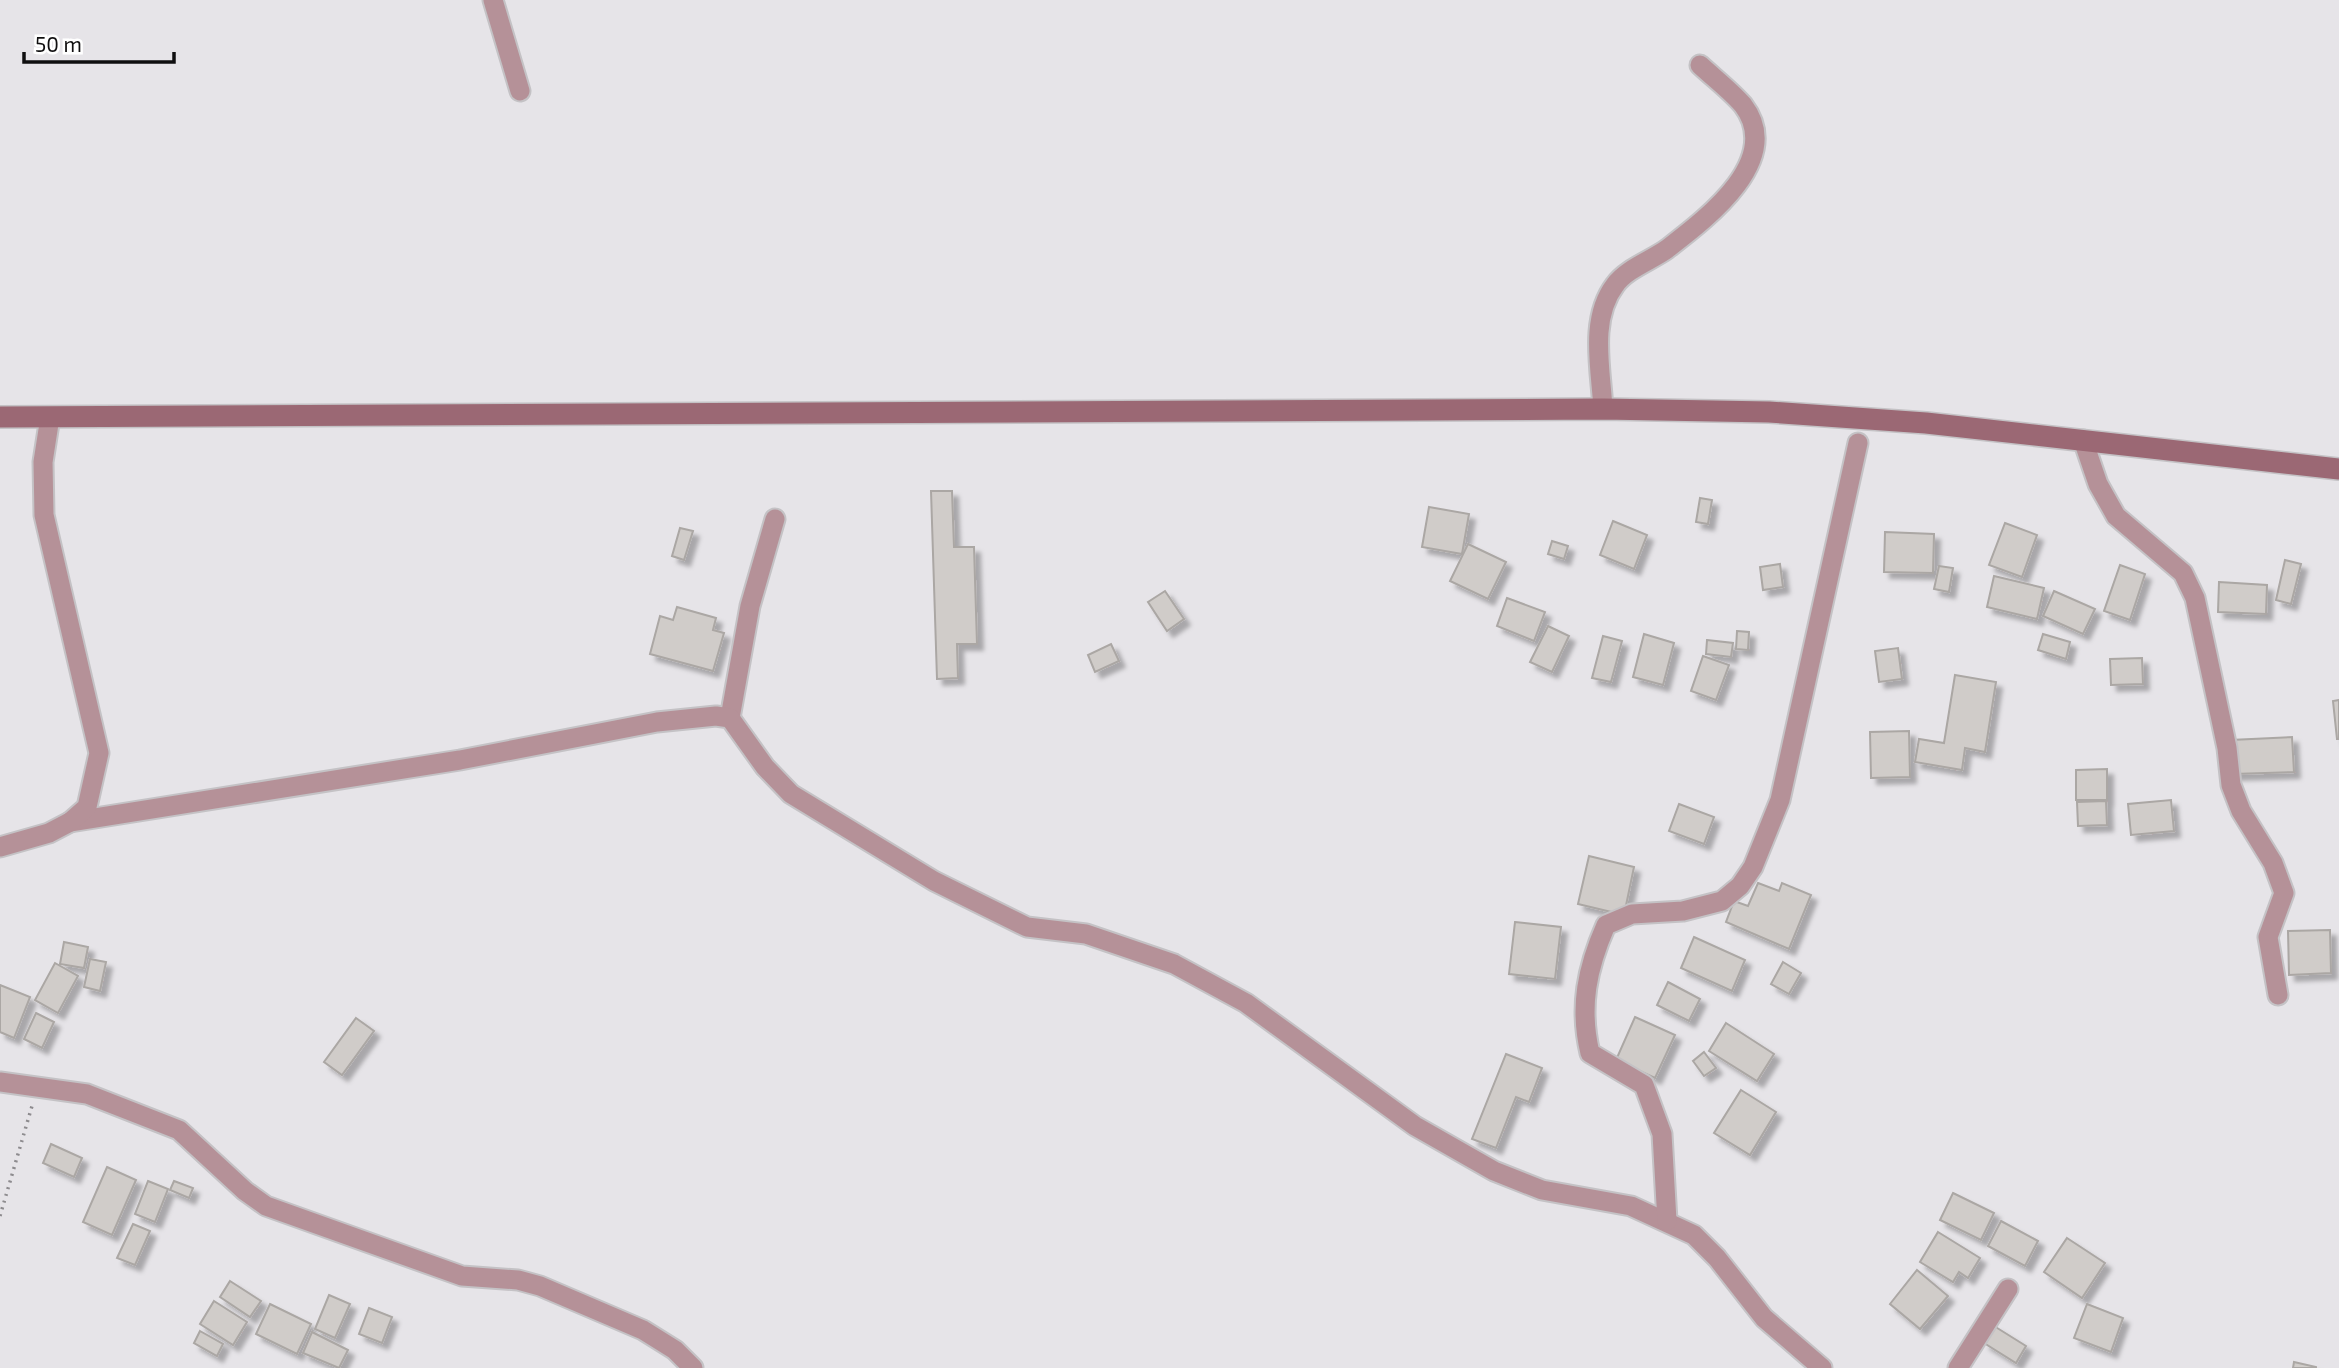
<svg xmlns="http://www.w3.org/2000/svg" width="2339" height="1368" font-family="'Exo 2',sans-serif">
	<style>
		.building { fill: #d0ccc9; stroke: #aba7a4; stroke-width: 2; filter: url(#shadow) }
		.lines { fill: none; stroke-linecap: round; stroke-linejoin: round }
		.street-casing { stroke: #c4c2c5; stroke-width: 23 }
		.secondary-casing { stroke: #c4c2c5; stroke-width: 24 }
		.path { stroke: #8d8b8e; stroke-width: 3.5; stroke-dasharray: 2 5; stroke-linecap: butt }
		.street { stroke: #b59198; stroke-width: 19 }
		.secondary { stroke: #9b6874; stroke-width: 21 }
	</style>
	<defs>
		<filter id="shadow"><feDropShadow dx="6" dy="6" stdDeviation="2" flood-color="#0004"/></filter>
	</defs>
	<rect width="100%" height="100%" fill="#e6e4e8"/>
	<g class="building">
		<polygon points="931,491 952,491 954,547 974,547 977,644 957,644 958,678 937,679"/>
		<polygon points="1700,498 1712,500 1708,524 1696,522"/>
		<polygon points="1429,507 1469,514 1462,554 1422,547"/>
		<polygon points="1613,521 1647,535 1634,569 1600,555"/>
		<polygon points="2005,523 2037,535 2022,577 1989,565"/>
		<polygon points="680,528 693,531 684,560 672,556"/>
		<polygon points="1885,532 1934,534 1933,573 1884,572"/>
		<polygon points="1552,541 1568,546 1564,559 1548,554"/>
		<polygon points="1468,544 1506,562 1488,599 1450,581"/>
		<polygon points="2285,560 2301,564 2291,604 2276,600"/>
		<polygon points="1780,564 1783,587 1763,590 1760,567"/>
		<polygon points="2120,565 2145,574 2130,620 2104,611"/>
		<polygon points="1939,566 1953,568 1949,592 1934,589"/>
		<polygon points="1994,576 2044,588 2037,619 1987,607"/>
		<polygon points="2219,582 2267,585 2266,614 2218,612"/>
		<polygon points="1165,591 1184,619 1167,631 1148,602"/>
		<polygon points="2054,591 2095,609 2083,634 2043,616"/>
		<polygon points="1507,598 1545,612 1534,641 1497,626"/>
		<polygon points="677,607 716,618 713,630 724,633 713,671 650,654 660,616 673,620"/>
		<polygon points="1548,626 1569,636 1552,672 1530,662"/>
		<polygon points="1737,631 1749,632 1748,650 1736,649"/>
		<polygon points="1644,634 1674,643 1663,685 1633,677"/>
		<polygon points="2043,634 2070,642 2066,659 2038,650"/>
		<polygon points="1603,636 1622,641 1611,682 1592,678"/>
		<polygon points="1707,640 1733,643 1731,657 1706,654"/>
		<polygon points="1111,644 1119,661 1095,672 1088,655"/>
		<polygon points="1898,648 1902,679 1879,682 1875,651"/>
		<polygon points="1703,656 1729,665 1716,700 1691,691"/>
		<polygon points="2142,658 2143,684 2111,685 2110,659"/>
		<polygon points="1955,675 1996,682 1985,752 1965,748 1962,770 1915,762 1919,739 1944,743"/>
		<polygon points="2339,700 2339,739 2337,739 2333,701"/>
		<polygon points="1909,731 1910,777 1871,778 1870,732"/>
		<polygon points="2292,737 2294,772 2233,774 2231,740"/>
		<polygon points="2107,769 2107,800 2076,800 2076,770"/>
		<polygon points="2171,800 2174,831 2131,835 2128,804"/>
		<polygon points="2106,801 2107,825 2078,826 2077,802"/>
		<polygon points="1679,804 1714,817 1704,844 1669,831"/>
		<polygon points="1589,856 1634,867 1624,915 1578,904"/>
		<polygon points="1758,883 1779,891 1782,883 1811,895 1789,949 1726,922 1734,901 1748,906"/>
		<polygon points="1515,922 1561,927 1555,979 1509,974"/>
		<polygon points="2330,930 2331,973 2289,975 2288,931"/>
		<polygon points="1694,937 1745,960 1732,991 1681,968"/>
		<polygon points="64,942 88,947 84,968 60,964"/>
		<polygon points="90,959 106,962 100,991 84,987"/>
		<polygon points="1783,962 1801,973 1789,994 1771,984"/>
		<polygon points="55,963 78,976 58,1013 35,1000"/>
		<polygon points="1668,982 1700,999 1689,1021 1657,1005"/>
		<polygon points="0,985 30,997 14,1038 0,1032"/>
		<polygon points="36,1013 54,1022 42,1048 24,1039"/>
		<polygon points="1635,1017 1675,1035 1655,1078 1616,1060"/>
		<polygon points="356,1018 374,1031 342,1075 324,1062"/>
		<polygon points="1726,1023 1774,1054 1757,1081 1709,1051"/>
		<polygon points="1704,1052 1716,1068 1704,1076 1693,1061"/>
		<polygon points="1506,1054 1542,1068 1529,1102 1516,1097 1496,1148 1472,1139"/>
		<polygon points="1741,1090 1776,1112 1750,1155 1714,1133"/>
		<polygon points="51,1144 82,1158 74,1177 43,1163"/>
		<polygon points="107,1167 136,1180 112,1235 83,1222"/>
		<polygon points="148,1181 168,1189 155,1222 135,1214"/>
		<polygon points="174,1181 193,1188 189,1198 170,1190"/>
		<polygon points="1953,1193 1994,1213 1981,1240 1940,1220"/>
		<polygon points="2001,1221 2038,1241 2025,1266 1988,1246"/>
		<polygon points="133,1224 150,1231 135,1265 117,1258"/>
		<polygon points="1938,1232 1980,1258 1968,1278 1959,1272 1953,1282 1920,1262"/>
		<polygon points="2067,1238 2105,1263 2082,1298 2044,1272"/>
		<polygon points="1917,1270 1948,1296 1920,1329 1890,1304"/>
		<polygon points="230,1281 261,1301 250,1317 220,1297"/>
		<polygon points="329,1295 350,1304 335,1338 315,1329"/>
		<polygon points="214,1301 247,1322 233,1345 200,1324"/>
		<polygon points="270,1304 311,1324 297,1354 256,1334"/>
		<polygon points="2087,1304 2123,1318 2111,1352 2074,1338"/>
		<polygon points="369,1308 392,1317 382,1343 359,1334"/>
		<polygon points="1994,1326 2026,1346 2016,1363 1984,1343"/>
		<polygon points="200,1331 223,1344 217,1356 194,1343"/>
		<polygon points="312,1332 348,1350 339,1368 303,1353"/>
		<polygon points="2294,1362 2316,1367 2316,1368 2293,1368"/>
	</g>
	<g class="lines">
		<g class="street-casing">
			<g id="street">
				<polyline points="493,0 520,91"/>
				<path d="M 1603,409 C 1601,370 1589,319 1615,285 C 1626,269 1652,260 1667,249 C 1706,219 1785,160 1743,105 C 1731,91 1714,78 1700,65"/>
				<polyline points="2083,440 2098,484 2116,516 2183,573 2195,598 2227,748 2231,785 2241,811 2273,863 2284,893 2268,937 2278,995"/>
				<polyline points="730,718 750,606 775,519"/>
				<polyline points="70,822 460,760 657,722 716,716 730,718 765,767 791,794 934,881 1027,927 1086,934 1174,964 1246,1003 1415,1126 1494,1171 1542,1190 1631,1206 1694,1235 1717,1258 1764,1318 1822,1368"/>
				<polyline points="0,847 49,833 70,822 87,807 99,753 44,515 43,462 50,417"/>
				<polyline points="0,1082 87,1094 179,1130 245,1191 266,1206 462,1276 518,1280 540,1286 643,1330 675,1350 693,1368"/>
				<path d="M 1667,1221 L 1662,1134 L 1644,1085 L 1590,1053 C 1579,1007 1587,968 1606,925 L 1632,914 L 1683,911 L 1722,901 L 1740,886 L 1753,867 L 1780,800 L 1858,443"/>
				<polyline points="1958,1368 2008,1289"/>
			</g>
		</g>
		<g class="secondary-casing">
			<polyline id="secondary" points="0,417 1603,409 1769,412 1926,423 2339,469"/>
		</g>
		<polyline class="path" points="0,1216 32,1106"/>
		<use href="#street" class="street"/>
		<use href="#secondary" class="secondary"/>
	</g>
	<path d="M24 52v10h150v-10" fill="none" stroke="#100f10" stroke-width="3.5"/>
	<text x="35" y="52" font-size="21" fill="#100f10" stroke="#ffffff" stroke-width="5" paint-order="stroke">50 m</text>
</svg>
